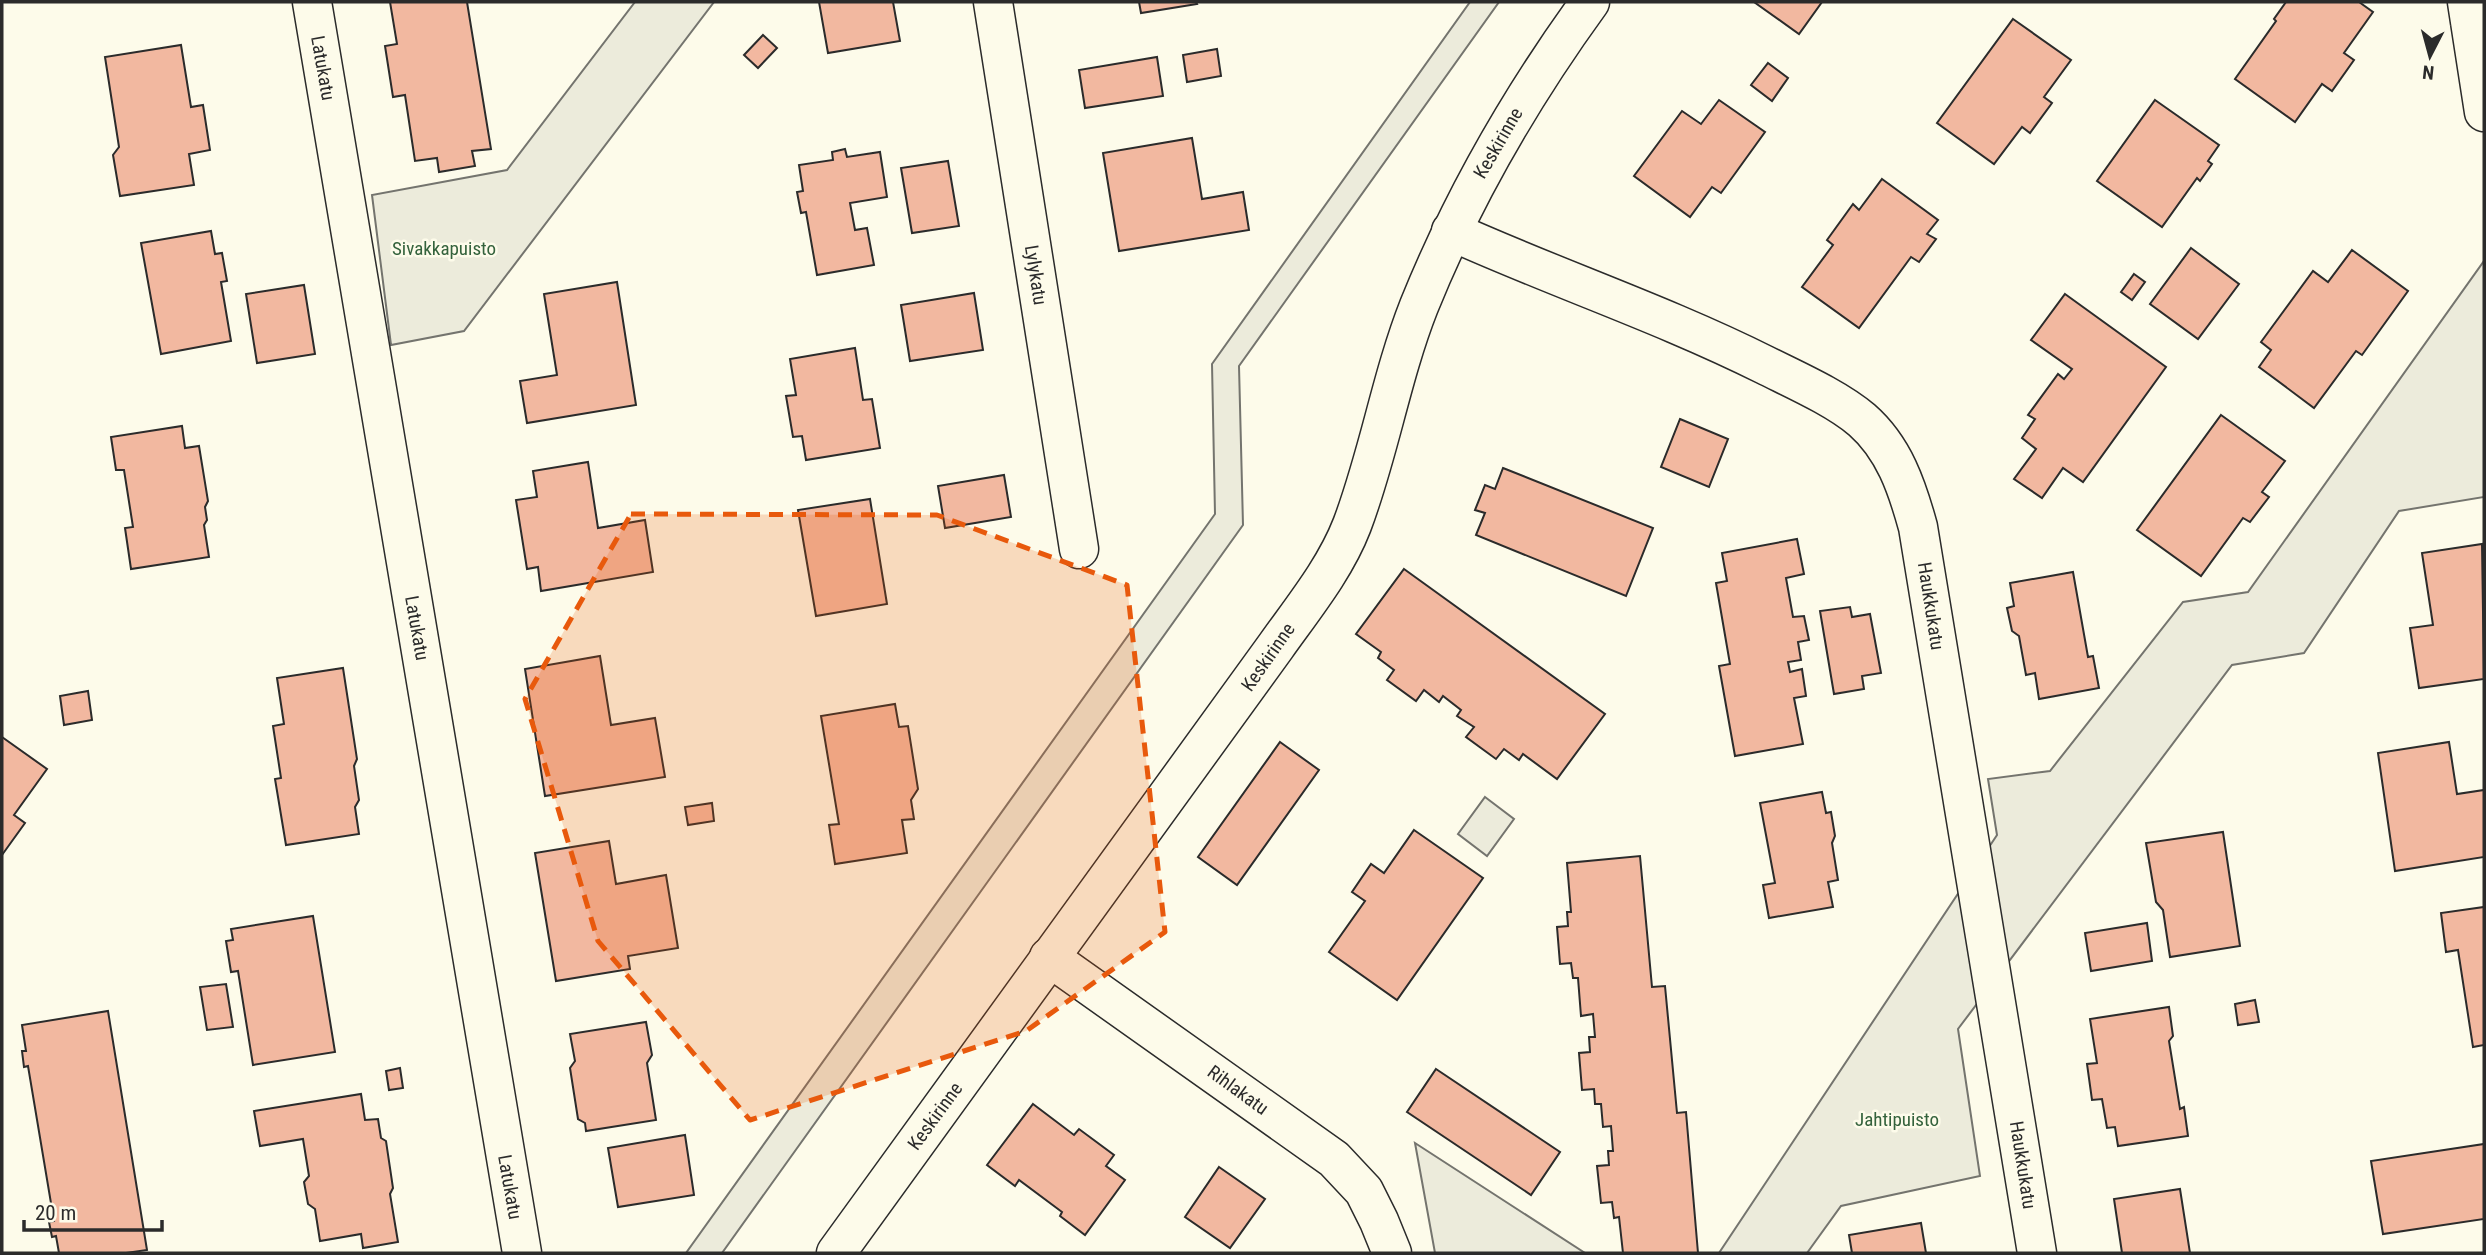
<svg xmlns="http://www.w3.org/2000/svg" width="2486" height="1255" font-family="'Roboto Condensed',sans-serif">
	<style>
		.green { fill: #ecebdb; stroke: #74746e; stroke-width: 2 }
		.building { fill: #f2b8a0; stroke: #2b2b2b; stroke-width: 2 }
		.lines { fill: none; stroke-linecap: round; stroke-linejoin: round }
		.minor-casing { stroke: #2b2b2b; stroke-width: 41 }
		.minor { stroke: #fdfbea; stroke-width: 38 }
		.marked { fill: #e8590c; fill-opacity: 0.2; stroke: #e8590c; stroke-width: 5; stroke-dasharray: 14 9; stroke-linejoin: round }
		.labels { text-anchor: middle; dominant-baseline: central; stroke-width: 5; stroke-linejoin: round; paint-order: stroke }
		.street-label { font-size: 19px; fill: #2b2b2b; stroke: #fdfbea }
		.park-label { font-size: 19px; fill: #34623c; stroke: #fdfbea }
	</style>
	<rect width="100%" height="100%" fill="#fdfbea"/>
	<g class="green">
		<polygon points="635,2 714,2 464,331 391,345 372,195 507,170"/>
		<polygon points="1470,2 1499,2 1239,366 1243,525 722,1253 686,1253 1215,514 1212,364"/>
		<polygon points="2484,261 2484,497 2399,511 2304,653 2232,665 1958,1029 1980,1176 1841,1206 1807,1253 1719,1253 1997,835 1988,779 2050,771 2183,602 2248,592"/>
		<polygon points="1485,797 1514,819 1487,856 1458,834"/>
		<polygon points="1415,1143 1585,1253 1435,1253"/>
	</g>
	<g class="building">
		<polygon points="390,2 467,2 491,149 472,151 475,166 439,172 437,158 415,161 405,95 393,97 385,46 397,44"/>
		<polygon points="819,2 893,2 900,41 828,53"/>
		<polygon points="1139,2 1196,2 1197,4 1141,13"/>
		<polygon points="1754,2 1822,2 1799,34"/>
		<polygon points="2286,2 2359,2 2373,12 2344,53 2354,60 2332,91 2322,84 2295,122 2235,79 2276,21 2274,19"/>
		<polygon points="2013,19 2071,60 2044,97 2052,103 2030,133 2022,127 1994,164 1937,123"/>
		<polygon points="763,35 777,48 758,68 744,55"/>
		<polygon points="181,45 191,107 203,105 210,150 189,154 194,185 120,196 113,155 119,147 105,57"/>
		<polygon points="1217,49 1221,76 1187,82 1183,55"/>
		<polygon points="1157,57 1163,96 1085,108 1079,70"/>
		<polygon points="1768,63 1788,78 1772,101 1751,85"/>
		<polygon points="1719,100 1765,132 1721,193 1712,187 1690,217 1634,176 1682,111 1701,124"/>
		<polygon points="2155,100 2219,145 2208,161 2212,164 2200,181 2197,178 2162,227 2097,181"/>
		<polygon points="1192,138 1202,199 1243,192 1249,230 1119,251 1103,153"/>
		<polygon points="845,149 847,157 880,152 887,197 850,203 855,230 867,228 874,265 817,275 806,212 801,213 797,192 803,191 799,165 833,160 832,152"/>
		<polygon points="948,161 959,226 912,233 901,168"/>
		<polygon points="1882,179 1938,220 1927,234 1936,239 1919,262 1911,257 1859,328 1802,287 1833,245 1827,240 1853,204 1859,210"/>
		<polygon points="211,231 215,254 222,253 227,281 221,282 231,341 161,354 141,243"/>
		<polygon points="2191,248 2239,284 2198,339 2150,304"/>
		<polygon points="2352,250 2408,291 2362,355 2356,351 2314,408 2259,367 2271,350 2261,342 2313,271 2328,282"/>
		<polygon points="2134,274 2145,282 2132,300 2121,292"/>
		<polygon points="617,282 636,405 527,423 520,381 557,375 544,294"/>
		<polygon points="304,285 315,354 257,363 246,294"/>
		<polygon points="974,293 983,350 910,361 901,305"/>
		<polygon points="2065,294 2166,367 2083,482 2063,468 2042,498 2014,479 2036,449 2022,438 2035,419 2028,415 2058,374 2064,379 2072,369 2031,340"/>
		<polygon points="855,348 863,400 872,399 880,448 806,460 802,436 793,437 786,396 796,395 790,359"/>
		<polygon points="2221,415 2285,461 2262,492 2269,497 2250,522 2243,518 2201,576 2137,530"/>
		<polygon points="1680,419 1728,439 1709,487 1661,467"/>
		<polygon points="182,426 185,448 199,446 208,501 205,507 207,520 204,525 209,557 131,569 125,528 133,527 124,470 116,470 111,437"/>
		<polygon points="588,462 598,528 645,520 653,572 541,591 538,567 527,569 516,500 537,497 533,471"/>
		<polygon points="1503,468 1653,528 1626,596 1476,535 1485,513 1475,510 1485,485 1495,489"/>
		<polygon points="1004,475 1011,517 945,528 938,486"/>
		<polygon points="870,499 887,604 816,616 798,510"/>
		<polygon points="1797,539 1804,574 1786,578 1793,617 1804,616 1809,640 1798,642 1801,660 1788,662 1790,672 1802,669 1806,696 1794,698 1803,744 1735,756 1719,666 1730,664 1716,583 1727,581 1722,553"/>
		<polygon points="2482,544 2484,679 2419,688 2410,628 2433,625 2422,553"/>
		<polygon points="1404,569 1605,714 1557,779 1523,754 1519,760 1504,749 1496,759 1466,737 1474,727 1457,716 1461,710 1443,696 1439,702 1424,690 1416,701 1387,680 1394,670 1378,658 1381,652 1356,634"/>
		<polygon points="2073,572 2088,657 2093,656 2099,688 2039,699 2035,673 2026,675 2019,636 2012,631 2007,608 2014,606 2010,583"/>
		<polygon points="1850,607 1852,617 1870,614 1881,673 1862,676 1864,689 1834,694 1820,611"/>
		<polygon points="600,656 611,725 655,718 665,777 545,796 525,669"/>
		<polygon points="343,668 357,759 354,766 359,800 355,807 359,834 286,845 275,779 281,778 273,726 284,724 277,678"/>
		<polygon points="88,691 92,720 64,725 60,696"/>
		<polygon points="895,704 899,727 908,726 918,789 911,800 914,819 902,820 907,853 835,864 829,825 839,824 821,716"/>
		<polygon points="2,737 47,769 14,815 25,823 2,855"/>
		<polygon points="1280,742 1319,770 1237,885 1198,857"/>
		<polygon points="2449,742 2457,794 2484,790 2484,857 2395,871 2378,753"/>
		<polygon points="1822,792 1826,813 1831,812 1835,836 1832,843 1838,880 1828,882 1833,907 1769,918 1763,885 1775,883 1760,803"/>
		<polygon points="712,803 714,821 688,825 685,807"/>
		<polygon points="1414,830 1483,878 1397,1000 1329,952 1365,901 1352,892 1371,864 1384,873"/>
		<polygon points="2223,832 2240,946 2170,957 2163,910 2156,902 2146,843"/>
		<polygon points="609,841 616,884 666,875 678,948 628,956 630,969 556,981 535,853"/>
		<polygon points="1640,856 1652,987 1665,986 1677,1113 1686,1112 1698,1253 1623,1253 1619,1217 1614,1218 1612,1202 1601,1203 1597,1166 1609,1165 1608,1151 1613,1151 1611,1126 1603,1127 1601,1104 1595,1104 1594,1089 1582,1090 1579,1053 1590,1052 1589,1037 1595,1037 1593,1014 1581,1016 1578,978 1573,978 1571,963 1560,964 1557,927 1568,926 1567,912 1571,912 1567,863"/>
		<polygon points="2484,907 2484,1045 2473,1047 2458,950 2446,952 2441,913"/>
		<polygon points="313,916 335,1052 253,1065 238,971 231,972 226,941 233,940 231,929"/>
		<polygon points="2147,923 2152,961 2091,971 2085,933"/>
		<polygon points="226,984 233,1027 207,1030 200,987"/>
		<polygon points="2255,1000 2259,1022 2238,1025 2235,1004"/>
		<polygon points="2169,1007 2173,1036 2169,1041 2180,1109 2184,1107 2188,1136 2118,1146 2115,1127 2107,1128 2102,1099 2092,1100 2087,1064 2097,1063 2090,1019"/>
		<polygon points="108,1011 147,1250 126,1253 59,1253 56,1236 52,1237 49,1222 54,1221 28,1066 24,1067 22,1051 26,1051 22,1025"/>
		<polygon points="646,1022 652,1055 647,1063 656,1120 586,1131 585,1123 578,1119 570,1068 575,1061 570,1034"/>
		<polygon points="400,1068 403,1088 389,1090 386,1071"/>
		<polygon points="1436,1069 1560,1152 1531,1195 1407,1112"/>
		<polygon points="361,1094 365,1120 378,1119 381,1138 386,1141 393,1188 390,1194 398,1242 363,1248 361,1234 320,1241 315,1209 308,1204 304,1182 309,1176 303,1139 260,1146 254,1111"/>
		<polygon points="1033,1104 1074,1135 1079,1129 1114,1155 1106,1166 1125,1180 1085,1235 1060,1216 1062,1212 1019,1180 1015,1186 987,1165"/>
		<polygon points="685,1135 694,1195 618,1207 608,1148"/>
		<polygon points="2484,1144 2484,1219 2383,1234 2371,1161"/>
		<polygon points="1219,1167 1265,1199 1230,1248 1185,1217"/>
		<polygon points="2180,1189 2190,1253 2122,1253 2114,1199"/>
		<polygon points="1921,1223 1926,1253 1852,1253 1849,1235"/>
	</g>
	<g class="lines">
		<g class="minor-casing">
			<g id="minor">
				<polyline points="312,2 522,1253"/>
				<polyline points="993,2 1079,549"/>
				<polyline points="2467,2 2484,112"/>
				<path d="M 1451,231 C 1555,278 1663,314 1765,365 C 1795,380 1836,398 1862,420 C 1894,448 1907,487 1918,527 L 2037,1253"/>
				<polyline points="1049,957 1334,1159 1364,1191 1379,1221 1392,1253"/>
				<path d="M 836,1253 L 1276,646 C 1303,608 1335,569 1352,525 C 1379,454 1391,377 1419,306 C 1463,197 1521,97 1590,2"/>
			</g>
		</g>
		<use href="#minor" class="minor"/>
	</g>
	<path class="marked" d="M 631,514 L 937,515 L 1127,585 L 1165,932 L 1026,1031 L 750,1120 L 598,941 L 525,699 Z"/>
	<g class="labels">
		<g class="street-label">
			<text transform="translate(323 68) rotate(80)">Latukatu</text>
			<text transform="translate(1498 143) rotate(-60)">Keskirinne</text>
			<text transform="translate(1036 275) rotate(81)">Lylykatu</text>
			<text transform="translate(1931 606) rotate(81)">Haukkukatu</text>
			<text transform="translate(417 628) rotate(80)">Latukatu</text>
			<text transform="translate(1268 657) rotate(-55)">Keskirinne</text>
			<text transform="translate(1238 1090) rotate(36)">Rihlakatu</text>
			<text transform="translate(935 1116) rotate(-54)">Keskirinne</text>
			<text transform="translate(2023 1165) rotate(81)">Haukkukatu</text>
			<text transform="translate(510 1187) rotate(80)">Latukatu</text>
		</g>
		<g class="park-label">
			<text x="444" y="248">Sivakkapuisto</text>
			<text x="1897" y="1119">Jahtipuisto</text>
		</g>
	</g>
	<rect width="2486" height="1255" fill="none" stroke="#2b2b2b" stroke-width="7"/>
	<g transform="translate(2430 56) rotate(186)" stroke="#fdfbea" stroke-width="5" paint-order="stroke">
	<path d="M0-5L12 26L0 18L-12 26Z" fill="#2b2b2b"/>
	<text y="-10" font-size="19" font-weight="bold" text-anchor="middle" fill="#2b2b2b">N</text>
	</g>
	<path d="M24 1220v10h138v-10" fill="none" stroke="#2b2b2b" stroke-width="3.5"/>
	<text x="35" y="1220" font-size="21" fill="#2b2b2b" stroke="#fdfbea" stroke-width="5" paint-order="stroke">20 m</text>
</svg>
